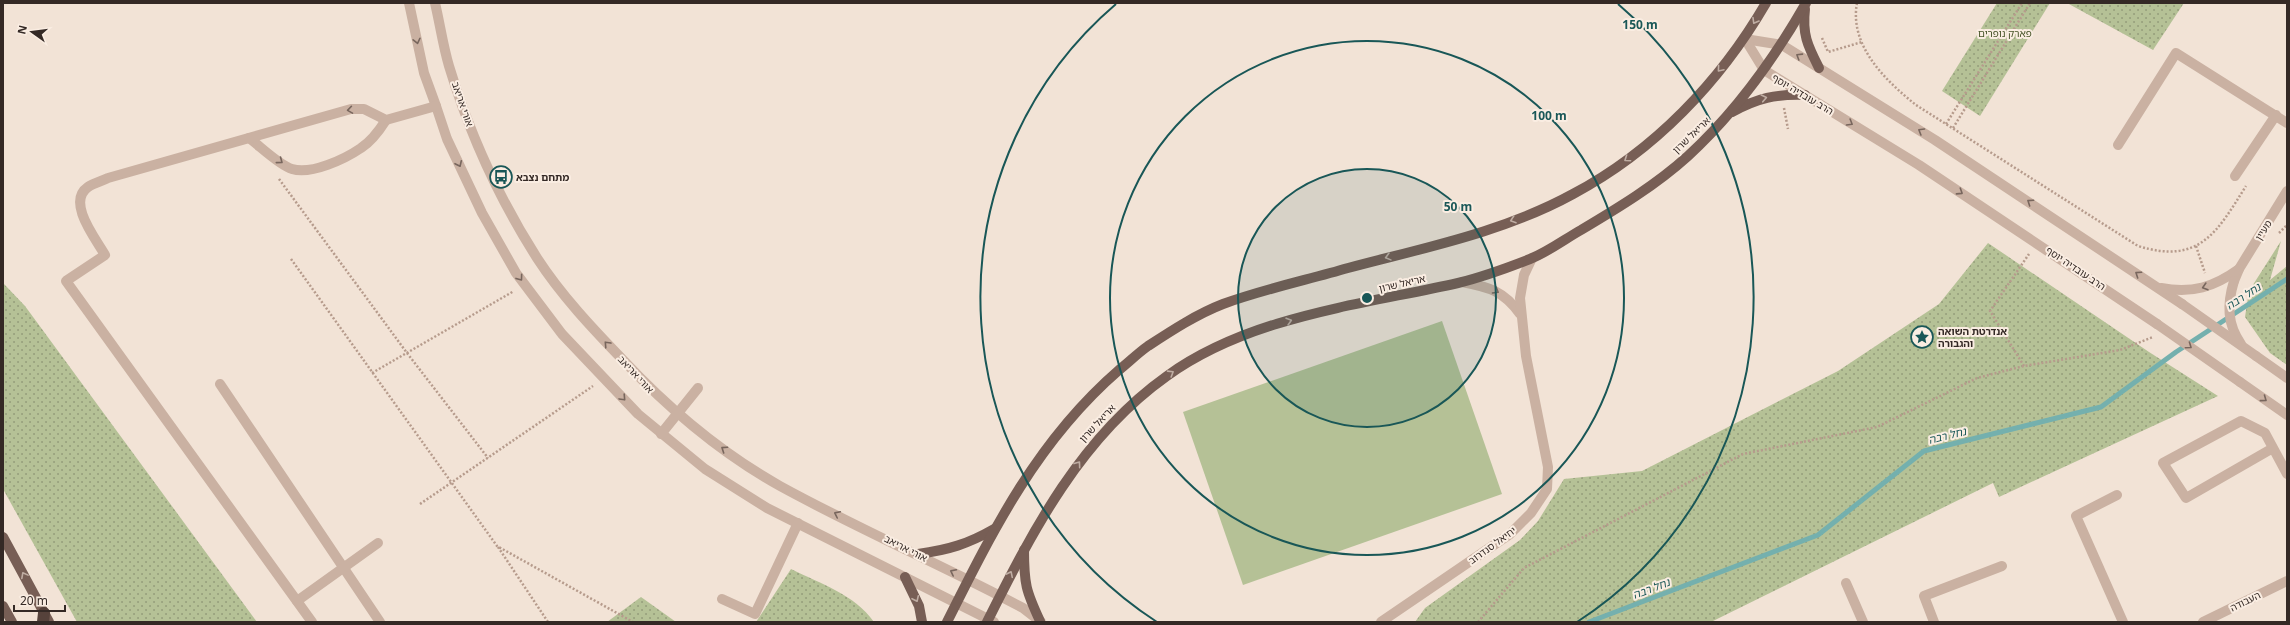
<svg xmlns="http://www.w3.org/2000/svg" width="2290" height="625" font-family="'Noto Sans','Noto Sans Hebrew',sans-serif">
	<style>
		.grass { fill: url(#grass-dots) }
		.garden { fill: #b5c196 }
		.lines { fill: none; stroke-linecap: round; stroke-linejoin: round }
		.stream { stroke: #74b0ae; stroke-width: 5 }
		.path { stroke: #b69b8c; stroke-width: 2.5; stroke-dasharray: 2 2; stroke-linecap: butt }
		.minor { stroke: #cab1a2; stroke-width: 10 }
		.major { stroke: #775e55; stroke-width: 10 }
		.highway { stroke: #56423b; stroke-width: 12 }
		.minor-bridge { stroke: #cab1a2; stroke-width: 10 }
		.oneway { stroke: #bfada3 }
		.oneway2 { stroke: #78665d }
		.ring { fill: none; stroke: #195757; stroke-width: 2 }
		.labels { text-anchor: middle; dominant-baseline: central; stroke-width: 4; stroke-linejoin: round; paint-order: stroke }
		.park-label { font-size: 10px; fill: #465327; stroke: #faede2 }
		.street-label { font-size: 10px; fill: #342925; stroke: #faede2 }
		.poi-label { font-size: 10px; font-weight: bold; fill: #342925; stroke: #faede2; text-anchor: start }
		.water-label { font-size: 11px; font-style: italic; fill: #195757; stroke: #faede2 }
		.centre { fill: #195757; stroke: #faede2; stroke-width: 2 }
		.ring-label { font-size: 12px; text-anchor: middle; font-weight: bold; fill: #195757; stroke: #faede2; stroke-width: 4; stroke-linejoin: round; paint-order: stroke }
	</style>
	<defs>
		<pattern id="grass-dots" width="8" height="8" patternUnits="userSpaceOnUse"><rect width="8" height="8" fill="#b5c196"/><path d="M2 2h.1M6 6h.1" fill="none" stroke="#949d7a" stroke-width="1.8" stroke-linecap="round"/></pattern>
	</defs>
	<rect width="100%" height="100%" fill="#f2e3d6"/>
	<g class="grass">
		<polygon points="1997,3 2050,3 1980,116 1942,91"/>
		<polygon points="2067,3 2184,3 2153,50"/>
		<polygon points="2281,241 2270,280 2287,266 2287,365 2270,353 2245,317 2249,291"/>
		<polygon points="1988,243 2149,352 2218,396 1999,497 1993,483 1711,622 1415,622 1425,608 1520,540 1538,521 1564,479 1642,471 1838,371 1939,304"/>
		<polygon points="3,283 25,306 257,622 77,622 3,489"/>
		<path d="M 791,569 C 821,584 854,594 874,622 L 756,622 Z"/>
		<polygon points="641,597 676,622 607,622"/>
	</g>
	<polygon class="garden" points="1442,321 1502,494 1243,585 1183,412"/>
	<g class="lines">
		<polyline class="stream" points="1589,622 1818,535 1924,451 2101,407 2176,352 2287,279"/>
		<g class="path">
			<path d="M 1857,3 C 1849,46 1886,81 1916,105 L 2138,246 C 2200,265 2217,232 2246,186"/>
			<polyline points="1822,38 1828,52 1862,42"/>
			<polyline points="1784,108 1788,129"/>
			<polyline points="1946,124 2022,3"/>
			<polyline points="1953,128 2030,3"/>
			<polyline points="279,179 407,353 488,458"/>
			<polyline points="2279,233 2287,225"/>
			<polyline points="2196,246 2205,273"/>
			<polyline points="291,259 497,546 633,622"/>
			<polyline points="2024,366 1990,311 2029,254"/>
			<polyline points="372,373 514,291"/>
			<polyline points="420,504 593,386"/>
			<polyline points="498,547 548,622"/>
			<polyline points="1478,622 1524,568 1743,454 1877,427 1977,378 2024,366 2120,350 2153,337"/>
		</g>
		<g class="minor">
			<polyline points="409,3 424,73 436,106 447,139 482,213 516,273 562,334 638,414 705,469 767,508 994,622"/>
			<path d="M 435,3 C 440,24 443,46 449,66 C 469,132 500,200 537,258 C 561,295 592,328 623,360 C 669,409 721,453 780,486 C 851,525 928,559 1000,596 L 1023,608 L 1041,622"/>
			<polyline points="1745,39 1782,45 1935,140 2182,304"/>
			<polyline points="1745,39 1764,70 1919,165 2157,324"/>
			<path d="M 249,138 C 260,146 279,165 292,169 C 311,175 345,159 361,148 C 372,141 379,131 386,120"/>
			<polyline points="2118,145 2176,53 2287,123"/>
			<polyline points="2235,176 2276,115"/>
			<polyline points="2234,281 2239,269 2287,191"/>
			<path d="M 1462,282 C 1489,287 1504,291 1520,314"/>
			<path d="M 2161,288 C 2192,294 2214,287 2239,269"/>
			<polyline points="2256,356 2287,378"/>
			<polyline points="2240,382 2287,415"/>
			<polyline points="220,384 380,622"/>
			<polyline points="661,434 698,388"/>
			<polyline points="2273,448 2186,498 2163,463 2241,421 2265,433 2287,474"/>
			<polyline points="2117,495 2076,516 2123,622"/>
			<polyline points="1846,583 1863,622"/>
			<polyline points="722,599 755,614 798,523"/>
			<polyline points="297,601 378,543"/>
			<path d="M 312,622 L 66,281 L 105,255 C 96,239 66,202 88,187 C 94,183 102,181 108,178 L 351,109 L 364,109 L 386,120 L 436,106"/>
			<polyline points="1381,622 1510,534 1531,513 1547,489 1548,467 1526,356 1520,298 1524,275 1532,258"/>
			<polyline points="1934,622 1924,596 2002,566"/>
			<polyline points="2203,622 2287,581"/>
		</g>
		<g class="major">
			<path d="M 1805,9 C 1802,35 1808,46 1819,68"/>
			<path d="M 1732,112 C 1758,98 1775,94 1805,95"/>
			<polyline points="3,537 49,622"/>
			<path d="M 1024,550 C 1024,584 1026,591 1040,621"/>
			<path d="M 918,554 C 948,550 968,544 994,529"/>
			<polyline points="905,577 919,606 922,622"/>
			<polyline points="3,606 12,622"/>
			<path d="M 947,622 C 994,528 1038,440 1119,370 C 1129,362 1138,353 1148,346 C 1171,331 1197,314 1223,304 C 1264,289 1307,280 1348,268 C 1423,248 1504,232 1573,194 C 1654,151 1720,82 1766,3"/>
			<path d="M 987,622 C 1033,530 1081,437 1167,376 C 1250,316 1361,305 1458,283 C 1482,277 1507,268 1530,259 C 1548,252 1565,239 1581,230 C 1618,208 1656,185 1688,156 C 1736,112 1774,59 1806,3"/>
		</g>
		<polyline class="highway" points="43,622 44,613"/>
		<g class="minor-bridge">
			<path d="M 2234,281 C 2227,304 2227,324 2241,344"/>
			<polyline points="2182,304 2256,356"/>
			<polyline points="2157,324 2240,382"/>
		</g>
	</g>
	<defs><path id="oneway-chevron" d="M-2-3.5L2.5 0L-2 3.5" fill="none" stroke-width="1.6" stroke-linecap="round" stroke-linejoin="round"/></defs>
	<g class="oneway">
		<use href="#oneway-chevron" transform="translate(1755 21) rotate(120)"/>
		<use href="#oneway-chevron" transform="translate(1720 69) rotate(130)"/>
		<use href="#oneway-chevron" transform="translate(1764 98) rotate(-12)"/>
		<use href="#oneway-chevron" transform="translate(1627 159) rotate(145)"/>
		<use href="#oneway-chevron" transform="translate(1513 220) rotate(161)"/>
		<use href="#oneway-chevron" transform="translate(1388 257) rotate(165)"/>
		<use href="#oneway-chevron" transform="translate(1289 321) rotate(-16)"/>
		<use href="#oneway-chevron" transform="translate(1171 373) rotate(-32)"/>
		<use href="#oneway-chevron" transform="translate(1078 464) rotate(-54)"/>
		<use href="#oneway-chevron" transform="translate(1010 574) rotate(-64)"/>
		<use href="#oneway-chevron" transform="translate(24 575) rotate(-118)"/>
		<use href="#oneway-chevron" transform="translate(916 599) rotate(65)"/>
	</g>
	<g class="oneway2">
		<use href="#oneway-chevron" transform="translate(417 41) rotate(77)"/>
		<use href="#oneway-chevron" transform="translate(1799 56) rotate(-148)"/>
		<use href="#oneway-chevron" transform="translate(350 110) rotate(171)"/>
		<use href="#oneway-chevron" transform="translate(1850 123) rotate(31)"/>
		<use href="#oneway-chevron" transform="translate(1921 131) rotate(-149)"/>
		<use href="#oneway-chevron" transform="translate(280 161) rotate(37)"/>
		<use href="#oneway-chevron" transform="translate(459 164) rotate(65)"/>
		<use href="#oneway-chevron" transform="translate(1960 192) rotate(33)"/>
		<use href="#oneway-chevron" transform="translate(2030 202) rotate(-146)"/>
		<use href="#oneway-chevron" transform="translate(2138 274) rotate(-146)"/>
		<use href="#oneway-chevron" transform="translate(520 278) rotate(54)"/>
		<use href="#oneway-chevron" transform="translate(2205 287) rotate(163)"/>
		<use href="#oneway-chevron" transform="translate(1496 291) rotate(31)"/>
		<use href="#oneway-chevron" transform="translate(607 344) rotate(-133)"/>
		<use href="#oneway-chevron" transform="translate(2189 346) rotate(35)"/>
		<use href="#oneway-chevron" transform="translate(623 398) rotate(47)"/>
		<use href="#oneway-chevron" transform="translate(2264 399) rotate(36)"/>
		<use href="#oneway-chevron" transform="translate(724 449) rotate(-146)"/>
		<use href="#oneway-chevron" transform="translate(837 514) rotate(-154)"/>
		<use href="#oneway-chevron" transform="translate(953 572) rotate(-153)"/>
	</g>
	<circle cx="1367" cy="298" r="129" fill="#195757" fill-opacity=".12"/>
	<g class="ring">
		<circle cx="1367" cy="298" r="129"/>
		<circle cx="1367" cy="298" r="257"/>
		<path d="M1157 622A386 386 0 0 1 1116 4M1618 4A386 386 0 0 1 1577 622"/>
	</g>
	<defs>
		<g id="bus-ring" transform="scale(1.15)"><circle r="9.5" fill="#faede2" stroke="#195757" stroke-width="1.5"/><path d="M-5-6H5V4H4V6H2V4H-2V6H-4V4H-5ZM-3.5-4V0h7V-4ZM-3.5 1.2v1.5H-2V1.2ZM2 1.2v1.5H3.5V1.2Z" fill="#195757"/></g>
		<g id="sight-ring" transform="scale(1.15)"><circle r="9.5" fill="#faede2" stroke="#195757" stroke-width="1.5"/><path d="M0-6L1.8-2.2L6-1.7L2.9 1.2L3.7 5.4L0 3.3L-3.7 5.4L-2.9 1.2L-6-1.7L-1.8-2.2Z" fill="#195757"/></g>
	</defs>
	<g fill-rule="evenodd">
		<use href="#bus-ring" x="501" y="177"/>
		<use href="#sight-ring" x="1922" y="337"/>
	</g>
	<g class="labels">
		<g class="park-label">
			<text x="2005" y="33">פארק נופרים</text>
		</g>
		<g class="street-label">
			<text transform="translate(1803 94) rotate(31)">הרב עובדיה יוסף</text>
			<text transform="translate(463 104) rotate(71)">אורי אריאב</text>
			<text transform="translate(1691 135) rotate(-44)">אריאל שרון</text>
			<text transform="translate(2263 230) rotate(-58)">מעיין</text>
			<text transform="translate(2076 268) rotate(34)">הרב עובדיה יוסף</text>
			<text transform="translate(1402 283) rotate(-13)">אריאל שרון</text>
			<text transform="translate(636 374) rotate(47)">אורי אריאב</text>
			<text transform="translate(1097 423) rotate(-47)">אריאל שרון</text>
			<text transform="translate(1492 545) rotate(-36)">יחיאל סנדרוב</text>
			<text transform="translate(906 548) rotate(27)">אורי אריאב</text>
			<text transform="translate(2245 601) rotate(-26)">העבודה</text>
		</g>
		<g class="poi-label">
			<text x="516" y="177">מתחם נצבא</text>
			<text x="1938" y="331">אנדרטת השואה<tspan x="1938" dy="12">והגבורה</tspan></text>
		</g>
		<g class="water-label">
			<text transform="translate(2243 296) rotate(-33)">נחל רבה</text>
			<text transform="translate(1947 435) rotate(-14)">נחל רבה</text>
			<text transform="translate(1651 588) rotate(-21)">נחל רבה</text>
		</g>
	</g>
	<circle cx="1367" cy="298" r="6" class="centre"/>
	<g class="ring-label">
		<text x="1640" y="29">150 m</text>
		<text x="1549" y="120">100 m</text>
		<text x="1458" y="211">50 m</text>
	</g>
	<rect width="2290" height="625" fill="none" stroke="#342925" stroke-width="8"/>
	<g transform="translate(32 32) rotate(284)" stroke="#faede2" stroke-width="3" paint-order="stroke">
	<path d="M0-3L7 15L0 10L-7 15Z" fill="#342925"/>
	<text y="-6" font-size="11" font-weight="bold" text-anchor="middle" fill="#342925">N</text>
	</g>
	<path d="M14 605v6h51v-6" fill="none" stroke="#342925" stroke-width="2"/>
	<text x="20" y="605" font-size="12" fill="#342925" stroke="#faede2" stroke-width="3" paint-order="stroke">20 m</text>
</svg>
